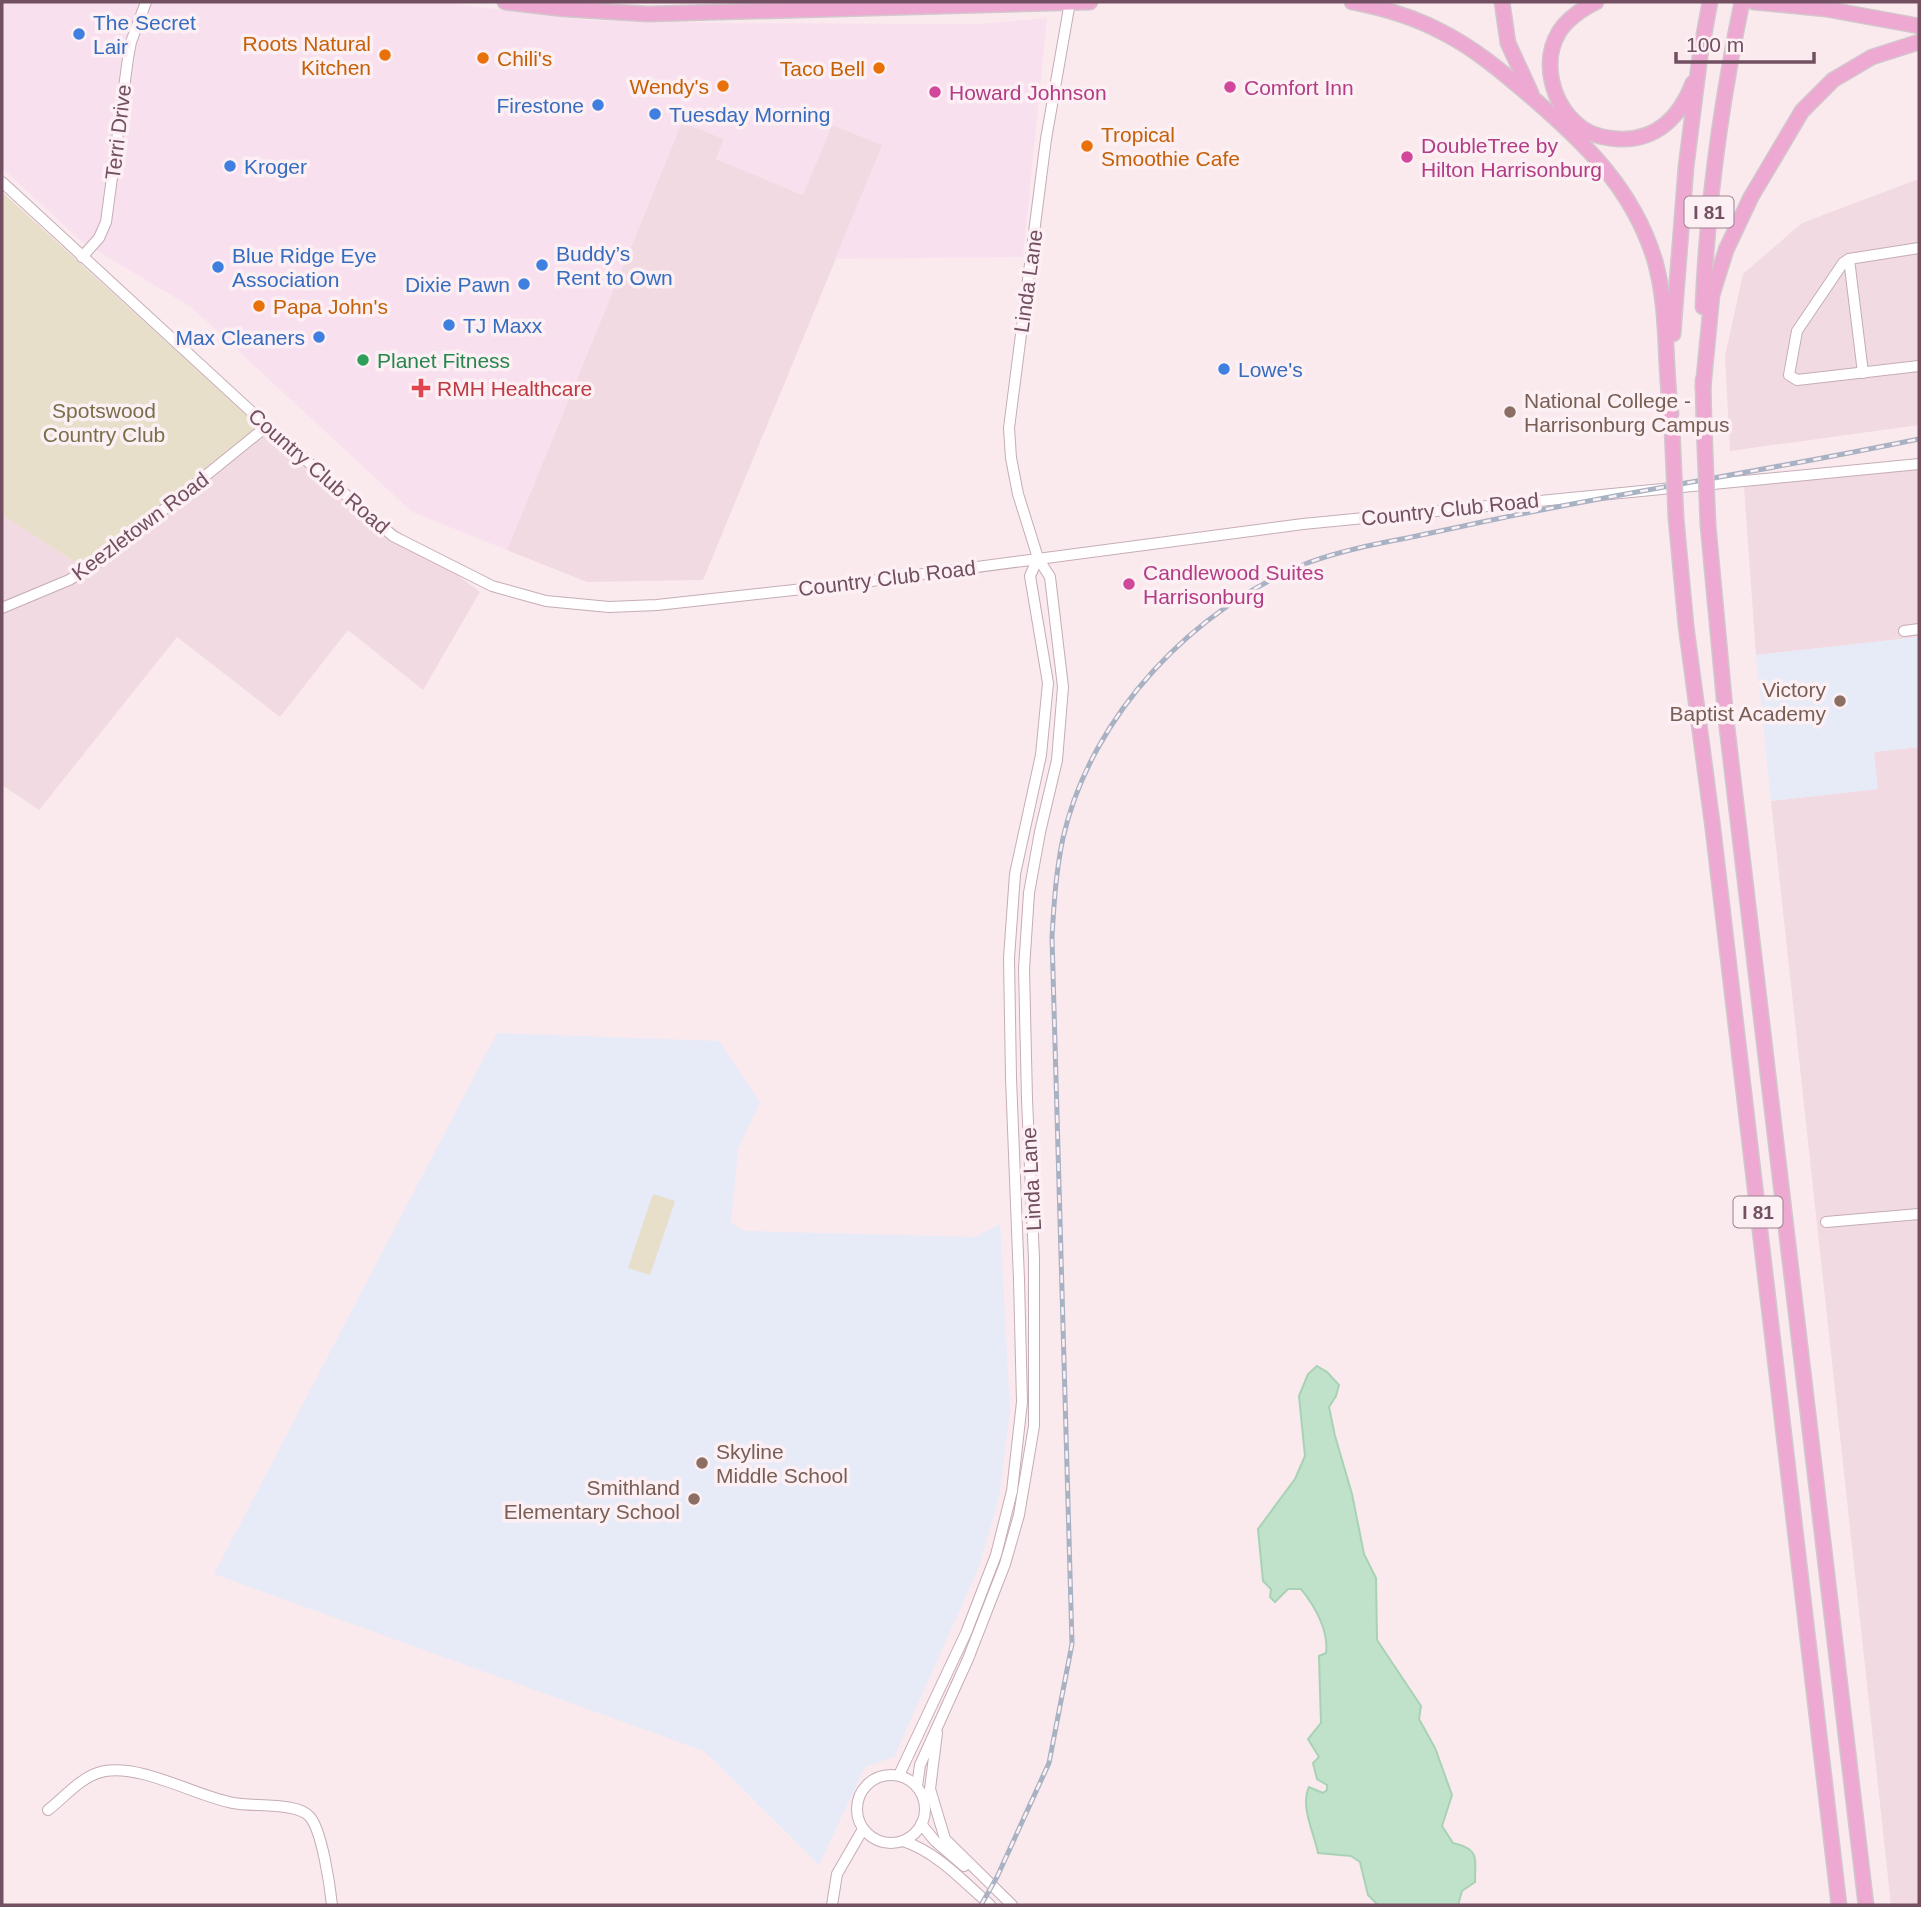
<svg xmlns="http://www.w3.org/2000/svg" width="1921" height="1907" font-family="Helvetica,sans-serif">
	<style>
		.residential { fill: #f1dae1 }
		.commercial { fill: #f9e0ee }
		.education { fill: #e7eaf7 }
		.green { fill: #e7dfca }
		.water { fill: #c1e2ca; stroke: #a8d2b5; stroke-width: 2 }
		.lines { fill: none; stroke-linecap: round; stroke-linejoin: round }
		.minor-casing { stroke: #c6acb7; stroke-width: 12 }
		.highway-casing { stroke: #d2c7cc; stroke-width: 17 }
		.minor { stroke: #fff; stroke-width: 10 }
		.highway { stroke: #eda9d2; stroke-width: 14 }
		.rail-casing { stroke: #a9b2c3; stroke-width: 5 }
		.rail { stroke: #fdf0f4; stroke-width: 2.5; stroke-dasharray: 8; stroke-linecap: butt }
		.highway-bridge-casing { stroke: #d2c7cc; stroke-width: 17; stroke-linecap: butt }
		.highway-bridge { stroke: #eda9d2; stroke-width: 14 }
		.shop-dot { fill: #3f7fe0; stroke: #fdf0f4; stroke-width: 2.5 }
		.food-dot { fill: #e8710a; stroke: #fdf0f4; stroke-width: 2.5 }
		.hotel-dot { fill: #d1479c; stroke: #fdf0f4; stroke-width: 2.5 }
		.leisure-dot { fill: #2e9e5b; stroke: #fdf0f4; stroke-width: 2.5 }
		.health-dot { fill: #e0444e; stroke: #fdf0f4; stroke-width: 2.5 }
		.education-dot { fill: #8d6e63; stroke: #fdf0f4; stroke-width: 2.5 }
		.labels { text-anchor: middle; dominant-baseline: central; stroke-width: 7; stroke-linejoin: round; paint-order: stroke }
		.shield { fill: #fdf0f4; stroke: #9c808d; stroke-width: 2 }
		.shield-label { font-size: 19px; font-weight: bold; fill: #725061 }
		.shop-label { font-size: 21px; fill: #366cbe; stroke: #fdf0f4; text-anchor: start }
		.food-label { font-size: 21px; fill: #c56008; stroke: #fdf0f4; text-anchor: end }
		.hotel-label { font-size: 21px; fill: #b23c85; stroke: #fdf0f4; text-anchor: start }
		.street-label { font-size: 21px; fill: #725061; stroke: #fdf0f4 }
		.leisure-label { font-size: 21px; fill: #27864d; stroke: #fdf0f4; text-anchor: start }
		.health-label { font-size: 21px; fill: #be3a42; stroke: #fdf0f4; text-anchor: start }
		.education-label { font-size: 21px; fill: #785e54; stroke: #fdf0f4; text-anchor: start }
		.park-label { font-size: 21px; fill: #77704a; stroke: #fdf0f4 }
	</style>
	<rect width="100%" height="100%" fill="#faeaee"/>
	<g class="residential">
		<polygon points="682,122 724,139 716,159 803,195 832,124 883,145 703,580 587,582 507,550"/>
		<polygon points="1919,179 1919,425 1730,451 1725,356 1743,274 1802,223"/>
		<polygon points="261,428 480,592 423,690 348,630 280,717 177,637 39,810 2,785 2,515 83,567"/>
		<polygon points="1919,468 1919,637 1756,655 1744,487 1871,472"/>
		<polygon points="1919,747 1919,1905 1891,1905 1771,801 1877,789 1874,752"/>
	</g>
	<polygon class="commercial" points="2,2 451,2 471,6 586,20 722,23 979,24 1047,18 1023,257 835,259 882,145 832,125 803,195 716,159 724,139 682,122 507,550 412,512 191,307 82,242 2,168"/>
	<g class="education">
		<polygon points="1919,637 1919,747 1874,752 1878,789 1771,801 1756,655"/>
		<polygon points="497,1033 719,1041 760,1102 738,1149 731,1223 744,1231 976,1237 1000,1224 1010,1411 999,1497 979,1567 894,1757 865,1767 819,1865 704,1751 214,1574"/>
	</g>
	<g class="green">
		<polygon points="2,192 261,428 83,567 2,515"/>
		<polygon points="653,1194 675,1201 650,1275 628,1268"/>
	</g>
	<path class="water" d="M 1317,1366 L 1327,1372 L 1339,1385 L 1336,1396 L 1329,1407 L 1335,1436 L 1352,1494 L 1364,1554 L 1376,1578 L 1377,1640 L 1421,1706 L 1419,1719 L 1435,1748 L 1452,1795 L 1442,1826 L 1453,1843 C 1480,1849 1475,1858 1475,1882 L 1462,1891 L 1458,1905 L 1378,1905 L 1368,1895 L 1360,1862 L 1351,1856 L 1318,1853 C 1314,1832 1300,1807 1309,1787 L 1323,1793 L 1327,1790 L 1327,1785 L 1317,1779 L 1313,1763 L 1319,1757 L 1308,1739 L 1321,1723 L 1319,1656 L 1326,1653 C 1329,1631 1315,1606 1301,1589 L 1288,1589 L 1275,1602 L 1270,1597 L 1271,1589 L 1263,1581 L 1258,1529 L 1295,1479 L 1305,1456 L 1299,1396 L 1308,1374 Z"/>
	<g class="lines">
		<g class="minor-casing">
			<g id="minor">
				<polyline points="2,182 267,426 393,536 492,586 546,601 609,607 657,605 848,584 1303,524 1919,464"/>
				<polyline points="82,257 99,238 106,222 128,58 131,42 146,2"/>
				<polyline points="1849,259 1843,263 1797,331 1789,375 1797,380 1919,366"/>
				<polyline points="1863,373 1849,259 1919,248"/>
				<polyline points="2,608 69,580 99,562 267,426"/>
				<polyline points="1904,631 1919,629"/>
				<polyline points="1826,1222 1919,1214"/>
				<polyline points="937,1733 930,1789 945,1839 1012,1905"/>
				<circle cx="891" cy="1809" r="34"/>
				<polyline points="899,1775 966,1633 996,1555 1012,1491 1022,1402 1019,1280 1011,1078 1009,958 1015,874 1041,755 1048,683 1030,576 1038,558"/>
				<polyline points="917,1786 920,1765 968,1659 1005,1564 1019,1515 1034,1426 1034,1259 1027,1099 1024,969 1029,893 1040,832 1057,760 1063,687 1050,577 1038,558 1018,494 1011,458 1009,428 1046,139 1070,2"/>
				<path d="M 48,1810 C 65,1797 82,1775 105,1771 C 144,1765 193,1795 233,1803 C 254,1807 298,1802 310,1817 C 322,1831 330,1886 332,1905"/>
				<polyline points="921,1824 935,1841 964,1866"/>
				<path d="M 903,1841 C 937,1852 964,1882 990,1905"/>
				<polyline points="832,1905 837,1874 863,1829"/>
			</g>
		</g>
		<g class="highway-casing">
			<g id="highway">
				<polyline points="505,2 565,9 648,14 1090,2"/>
				<path d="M 1352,2 C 1383,8 1414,17 1442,32 C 1474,48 1501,71 1528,94 C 1584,142 1633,188 1655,261 C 1669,311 1664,363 1671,414"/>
				<polyline points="1502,2 1508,43 1531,93"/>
				<path d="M 1596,2 C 1582,9 1568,18 1559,32 C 1541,62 1552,103 1578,125 C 1588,134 1604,138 1618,139 C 1656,141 1680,117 1693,83"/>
				<polyline points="1754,2 1826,9 1919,26"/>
				<path d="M 1703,307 C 1707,204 1721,103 1742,2"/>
				<polyline points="1673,334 1686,167 1700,56 1710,2"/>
				<polyline points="1703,380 1704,424"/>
				<polyline points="1703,388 1712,295 1726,250 1751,197 1802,111 1833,80 1872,57 1919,42"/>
				<polyline points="1676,518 1686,626 1713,829 1839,1905"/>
				<polyline points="1708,525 1726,719 1866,1905"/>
			</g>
		</g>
		<use href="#minor" class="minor"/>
		<use href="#highway" class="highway"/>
		<g class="rail-casing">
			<path id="rail" d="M 981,1905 L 997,1877 L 1049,1763 L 1072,1644 L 1052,937 C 1054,903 1056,871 1063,838 C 1091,715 1194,607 1310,562 C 1341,551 1374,544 1407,538 C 1446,530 1486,521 1526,513 C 1657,487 1789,466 1919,439"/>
		</g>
		<use href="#rail" class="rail"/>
		<g class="highway-bridge-casing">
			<g id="highway-bridge">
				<polyline points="1704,424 1708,525"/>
				<polyline points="1672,428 1676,518"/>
			</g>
		</g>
		<use href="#highway-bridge" class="highway-bridge"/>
	</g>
	<g class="shop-dot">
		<circle cx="79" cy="34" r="7"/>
		<circle cx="598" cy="105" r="7"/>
		<circle cx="655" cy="114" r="7"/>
		<circle cx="230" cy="166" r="7"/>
		<circle cx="542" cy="265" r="7"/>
		<circle cx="218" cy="267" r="7"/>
		<circle cx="524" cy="284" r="7"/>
		<circle cx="449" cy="325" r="7"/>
		<circle cx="319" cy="337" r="7"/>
		<circle cx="1224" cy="369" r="7"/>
	</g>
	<g class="food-dot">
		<circle cx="385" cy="55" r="7"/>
		<circle cx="483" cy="58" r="7"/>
		<circle cx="879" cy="68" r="7"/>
		<circle cx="723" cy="86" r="7"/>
		<circle cx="1087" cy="146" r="7"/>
		<circle cx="259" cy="306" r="7"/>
	</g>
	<g class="hotel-dot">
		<circle cx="1230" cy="87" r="7"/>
		<circle cx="935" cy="92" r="7"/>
		<circle cx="1407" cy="157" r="7"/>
		<circle cx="1129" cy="584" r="7"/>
	</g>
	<circle class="leisure-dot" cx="363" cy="360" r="7"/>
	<path class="health-dot" d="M417.5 377.5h7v7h7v7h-7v7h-7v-7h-7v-7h7z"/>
	<g class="education-dot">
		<circle cx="1510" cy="412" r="7"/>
		<circle cx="1840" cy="701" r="7"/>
		<circle cx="702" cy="1463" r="7"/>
		<circle cx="694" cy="1499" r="7"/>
	</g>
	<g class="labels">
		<g class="shield">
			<rect x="1684.5" y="196.5" width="49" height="31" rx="5"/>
			<rect x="1733.5" y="1196.5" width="49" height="31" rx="5"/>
		</g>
		<g class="shield-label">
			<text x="1709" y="212">I 81</text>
			<text x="1758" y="1212">I 81</text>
		</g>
		<g class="shop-label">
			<text x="93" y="22">The Secret<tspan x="93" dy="24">Lair</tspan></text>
			<text x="584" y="105" text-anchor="end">Firestone</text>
			<text x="669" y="114">Tuesday Morning</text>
			<text x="244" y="166">Kroger</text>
			<text x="556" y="253">Buddy’s<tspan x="556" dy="24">Rent to Own</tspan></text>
			<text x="232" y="255">Blue Ridge Eye<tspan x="232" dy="24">Association</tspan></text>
			<text x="510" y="284" text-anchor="end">Dixie Pawn</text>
			<text x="463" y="325">TJ Maxx</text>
			<text x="305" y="337" text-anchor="end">Max Cleaners</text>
			<text x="1238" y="369">Lowe's</text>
		</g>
		<g class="food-label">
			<text x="371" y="43">Roots Natural<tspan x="371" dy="24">Kitchen</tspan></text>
			<text x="497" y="58" text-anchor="start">Chili's</text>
			<text x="865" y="68">Taco Bell</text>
			<text x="709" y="86">Wendy's</text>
			<text x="1101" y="134" text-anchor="start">Tropical<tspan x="1101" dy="24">Smoothie Cafe</tspan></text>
			<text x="273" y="306" text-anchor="start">Papa John's</text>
		</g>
		<g class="hotel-label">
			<text x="1244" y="87">Comfort Inn</text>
			<text x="949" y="92">Howard Johnson</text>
			<text x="1421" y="145">DoubleTree by<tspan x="1421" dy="24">Hilton Harrisonburg</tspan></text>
			<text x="1143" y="572">Candlewood Suites<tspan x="1143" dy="24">Harrisonburg</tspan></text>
		</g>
		<g class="street-label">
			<text transform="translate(118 132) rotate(-83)">Terri Drive</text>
			<text transform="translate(1028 281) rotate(-82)">Linda Lane</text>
			<text transform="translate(319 471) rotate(41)">Country Club Road</text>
			<text transform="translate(1450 509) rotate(-6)">Country Club Road</text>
			<text transform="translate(140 526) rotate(-37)">Keezletown Road</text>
			<text transform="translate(887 578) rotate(-7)">Country Club Road</text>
			<text transform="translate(1031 1179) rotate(-93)">Linda Lane</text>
		</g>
		<g class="leisure-label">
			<text x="377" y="360">Planet Fitness</text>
		</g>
		<g class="health-label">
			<text x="437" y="388">RMH Healthcare</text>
		</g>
		<g class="education-label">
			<text x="1524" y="400">National College -<tspan x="1524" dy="24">Harrisonburg Campus</tspan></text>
			<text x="1826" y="689" text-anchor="end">Victory<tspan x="1826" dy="24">Baptist Academy</tspan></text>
			<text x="716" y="1451">Skyline<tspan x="716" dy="24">Middle School</tspan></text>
			<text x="680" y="1487" text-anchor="end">Smithland<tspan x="680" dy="24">Elementary School</tspan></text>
		</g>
		<g class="park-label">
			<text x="104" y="410">Spotswood<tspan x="104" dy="24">Country Club</tspan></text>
		</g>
	</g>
	<rect width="1921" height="1907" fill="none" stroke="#725061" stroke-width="7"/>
	<path d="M1676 52v10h138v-10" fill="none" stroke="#725061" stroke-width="3.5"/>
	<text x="1686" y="52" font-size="21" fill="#725061" stroke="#fdf0f4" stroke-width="5" paint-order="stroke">100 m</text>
</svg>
